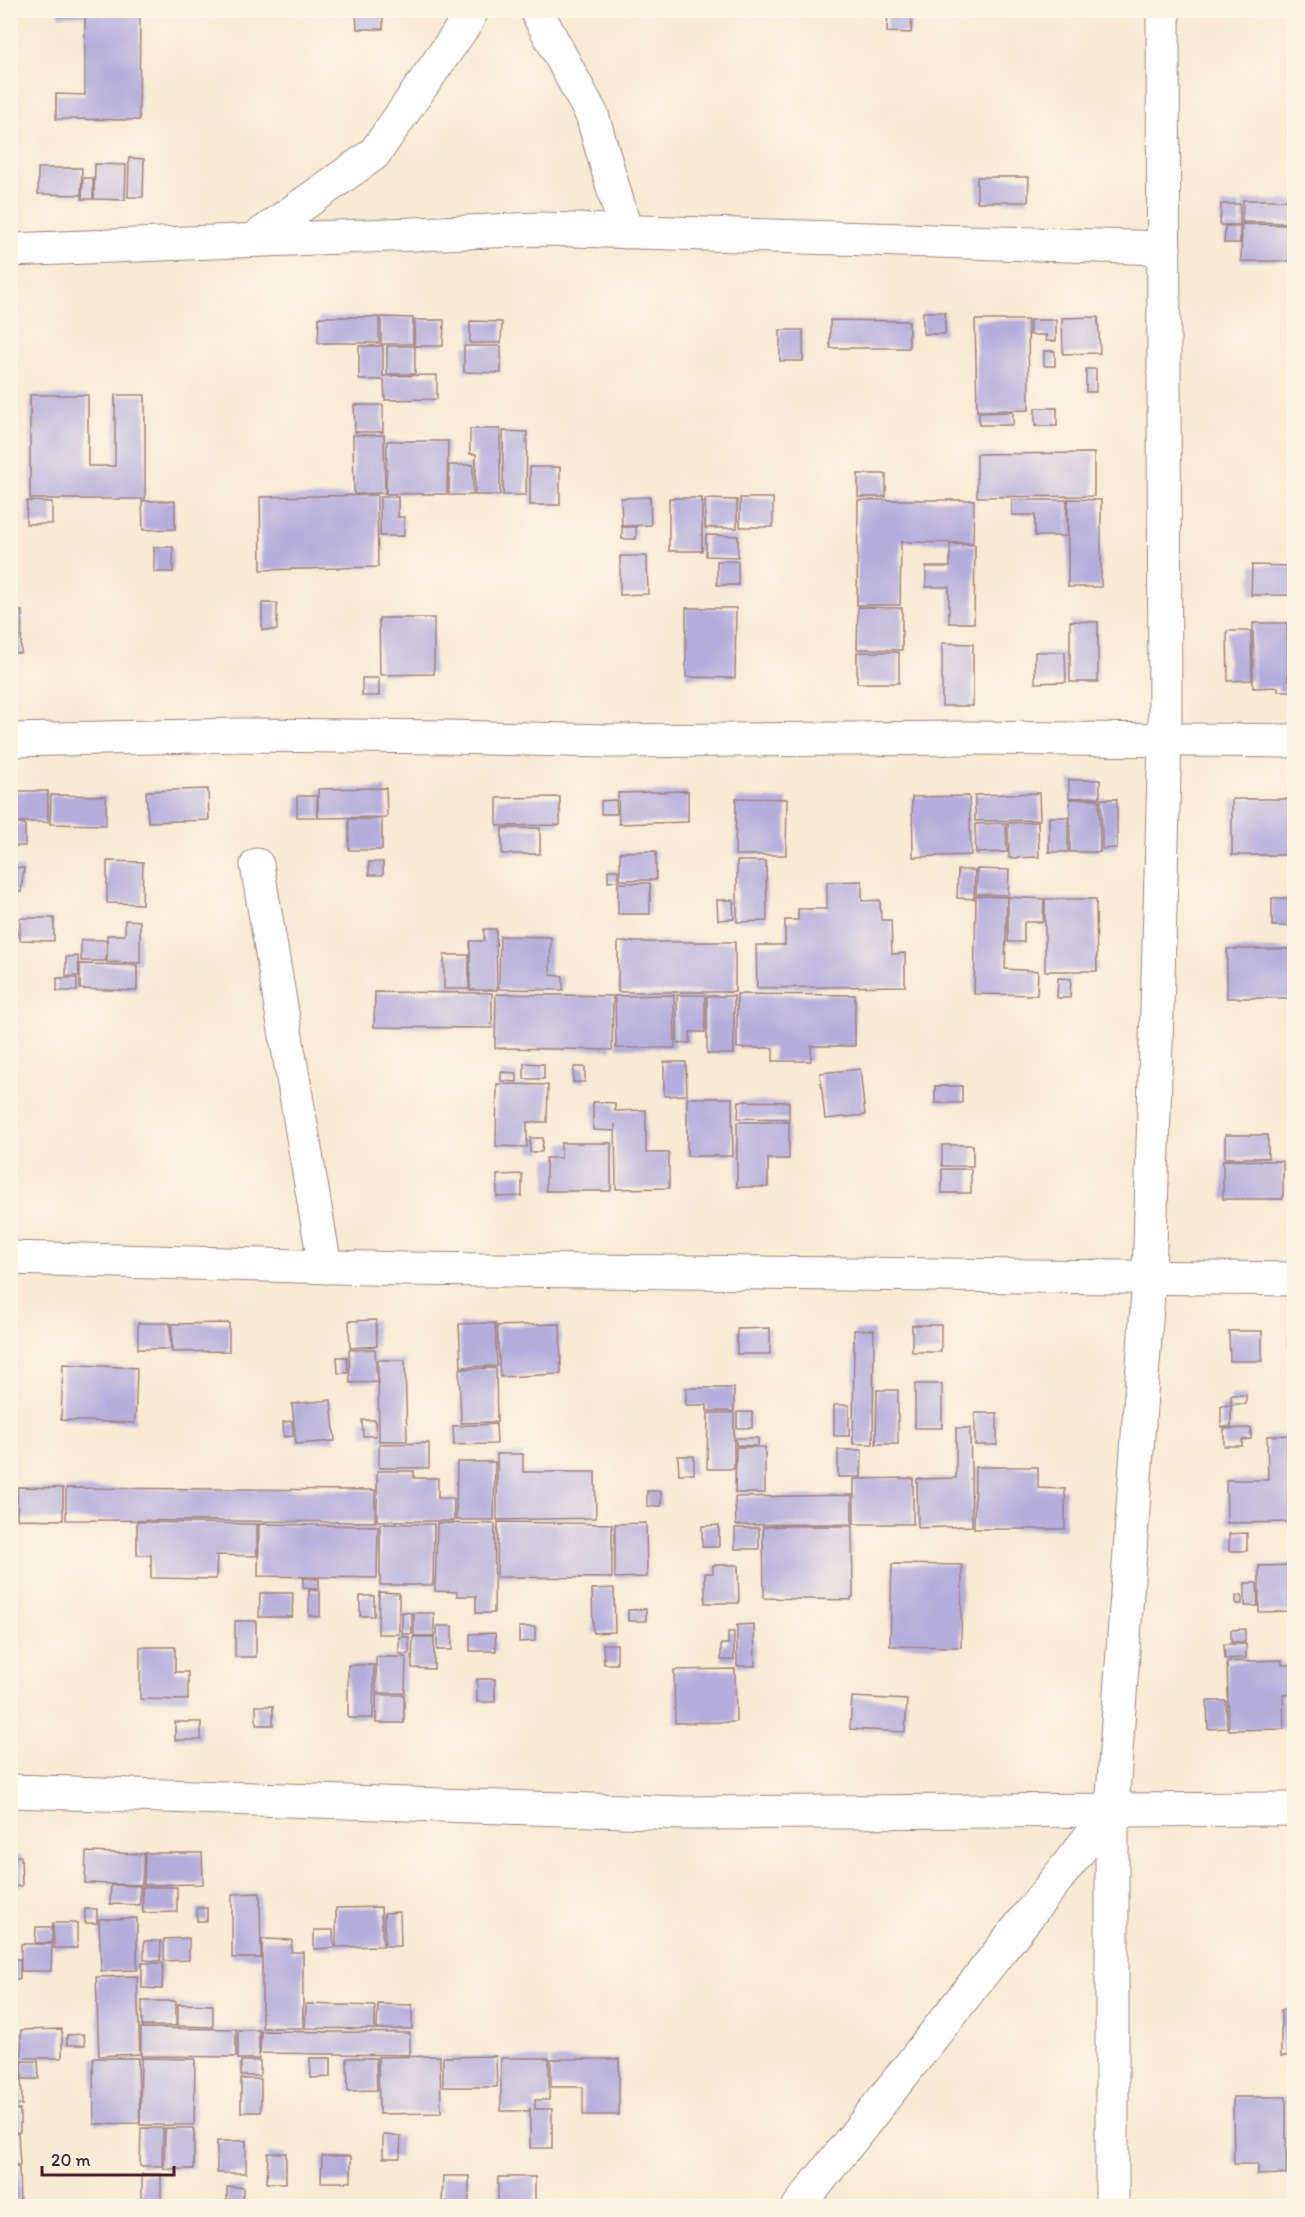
<svg xmlns="http://www.w3.org/2000/svg" width="1305" height="2217" font-family="Itim,sans-serif">
	<style>
		.building { fill: #b5aedd }
		.lines { fill: none; stroke-linecap: round; stroke-linejoin: round }
		.street-casing { stroke: #a1847f; stroke-width: 35 }
		.street { stroke: #fff; stroke-width: 33 }
	</style>
	<rect width="100%" height="100%" fill="#fcf5e5"/>
	<filter id="ink" filterUnits="userSpaceOnUse"><feTurbulence type="fractalNoise" baseFrequency=".0167" numOctaves="2"/><feDisplacementMap in="SourceGraphic" scale="12" xChannelSelector="R" yChannelSelector="G"/><feConvolveMatrix kernelMatrix="1 2 1 2 8 2 1 2 1" color-interpolation-filters="sRGB"/></filter>
	<filter id="wash" filterUnits="userSpaceOnUse"><feTurbulence type="fractalNoise" baseFrequency=".008" numOctaves="4" result="noise"/><feDisplacementMap in="SourceGraphic" scale="24" xChannelSelector="R" yChannelSelector="G"/><feGaussianBlur stdDeviation="1.35" result="paint"/><feColorMatrix in="noise" values="0 0 0 0 0 0 0 0 0 0 0 0 0 0 0 0 0 1.4 0 .05"/><feComposite in="paint" operator="in"/></filter>
	<g filter="url(#wash)">
		<rect width="100%" height="100%" fill="#f8ead3"/>
		<g id="blocks">
			<g class="building">
				<polygon points="58,10 140,10 139,120 56,119 56,94 85,95 85,16 58,16"/>
				<polygon points="356,10 383,10 383,29 357,29"/>
				<polygon points="888,10 912,10 911,33 887,32"/>
				<polygon points="129,158 144,159 143,197 128,197"/>
				<polygon points="95,164 126,165 125,200 94,199"/>
				<polygon points="38,168 82,168 81,195 38,194"/>
				<polygon points="977,177 1029,177 1028,202 977,202"/>
				<polygon points="83,178 93,178 93,199 82,199"/>
				<polygon points="1243,200 1294,200 1294,223 1242,222"/>
				<polygon points="1221,204 1240,204 1240,225 1220,225"/>
				<polygon points="1242,224 1294,225 1293,261 1241,261"/>
				<polygon points="1225,226 1240,226 1240,243 1224,243"/>
				<rect x="923" y="312" width="22" height="22"/>
				<polygon points="319,317 379,317 379,343 318,343"/>
				<polygon points="381,317 413,318 413,344 381,344"/>
				<polygon points="1098,317 1100,353 1063,354 1062,318"/>
				<polygon points="415,320 444,320 443,346 414,346"/>
				<polygon points="830,320 909,321 909,348 830,348"/>
				<polygon points="975,320 1028,320 1029,410 977,411"/>
				<polygon points="1030,320 1056,320 1056,341 1046,341 1046,335 1030,335"/>
				<polygon points="470,321 502,322 501,343 470,343"/>
				<rect x="780" y="330" width="23" height="31"/>
				<polygon points="359,346 383,346 383,376 437,375 437,399 385,400 384,380 359,380"/>
				<rect x="387" y="346" width="28" height="28"/>
				<polygon points="464,346 501,346 501,373 464,372"/>
				<rect x="1044" y="351" width="11" height="15"/>
				<rect x="1086" y="369" width="10" height="23"/>
				<polygon points="30,395 88,395 88,466 115,466 115,395 145,395 145,499 30,499"/>
				<polygon points="354,405 383,405 383,432 355,432"/>
				<rect x="1035" y="408" width="22" height="18"/>
				<polygon points="1013,412 1013,425 979,425 979,413"/>
				<polygon points="470,429 500,429 500,495 475,495 476,454 470,454"/>
				<polygon points="503,431 527,432 526,495 503,495"/>
				<polygon points="353,435 384,435 385,493 354,494"/>
				<polygon points="387,441 448,441 447,494 386,494"/>
				<polygon points="1094,453 1094,496 977,497 977,454"/>
				<rect x="449" y="465" width="24" height="30"/>
				<rect x="530" y="467" width="30" height="38"/>
				<rect x="858" y="474" width="28" height="23"/>
				<polygon points="377,495 378,567 261,570 260,497"/>
				<polygon points="380,497 398,497 398,517 404,517 404,536 380,536"/>
				<polygon points="650,497 651,525 622,526 621,498"/>
				<rect x="669" y="498" width="33" height="53"/>
				<rect x="740" y="498" width="33" height="29"/>
				<polygon points="705,499 737,500 737,528 705,528"/>
				<polygon points="1068,499 1101,500 1101,587 1068,587"/>
				<polygon points="858,500 974,500 973,543 901,542 900,605 857,605"/>
				<polygon points="1012,500 1067,500 1067,536 1035,536 1035,515 1012,515"/>
				<polygon points="27,501 52,502 52,524 26,524"/>
				<polygon points="142,501 175,501 175,529 143,530"/>
				<rect x="622" y="527" width="14" height="12"/>
				<polygon points="706,535 738,536 738,557 706,556"/>
				<polygon points="10,537 14,537 12,596 10,596"/>
				<polygon points="950,544 975,545 974,623 949,623 949,587 926,587 926,567 950,567"/>
				<rect x="154" y="547" width="19" height="25"/>
				<polygon points="620,556 647,556 648,594 620,595"/>
				<rect x="717" y="561" width="21" height="24"/>
				<polygon points="1252,565 1294,566 1294,595 1251,595"/>
				<rect x="262" y="603" width="15" height="27"/>
				<polygon points="858,607 902,608 902,650 857,649"/>
				<polygon points="686,608 736,608 735,678 686,677"/>
				<polygon points="10,611 22,611 21,653 13,653 13,641 10,641"/>
				<polygon points="379,618 434,618 434,674 380,675"/>
				<polygon points="1070,621 1098,622 1098,682 1070,682"/>
				<polygon points="1253,623 1287,623 1288,680 1294,680 1294,691 1278,691 1278,687 1253,688"/>
				<polygon points="1227,631 1251,631 1252,680 1228,681"/>
				<polygon points="942,643 973,644 973,706 942,706"/>
				<rect x="857" y="652" width="42" height="31"/>
				<polygon points="1035,652 1065,652 1066,682 1035,683"/>
				<rect x="362" y="678" width="17" height="18"/>
				<polygon points="1069,780 1100,780 1100,797 1069,798"/>
				<polygon points="386,788 387,817 318,818 318,789"/>
				<polygon points="208,789 209,820 148,822 146,791"/>
				<rect x="10" y="791" width="38" height="31"/>
				<polygon points="688,791 688,822 619,824 618,793"/>
				<polygon points="1039,793 1040,820 975,821 975,795"/>
				<polygon points="51,795 106,796 106,825 50,824"/>
				<rect x="297" y="796" width="20" height="21"/>
				<polygon points="969,796 971,855 913,857 912,797"/>
				<polygon points="560,797 560,825 497,826 497,798"/>
				<polygon points="736,798 787,799 786,855 735,855"/>
				<polygon points="1070,799 1099,799 1100,852 1070,852"/>
				<polygon points="1101,799 1117,799 1117,848 1102,849"/>
				<rect x="1232" y="799" width="62" height="56"/>
				<polygon points="616,800 617,814 601,814 601,801"/>
				<rect x="1049" y="817" width="19" height="35"/>
				<rect x="349" y="819" width="33" height="31"/>
				<polygon points="1038,822 1039,857 1009,858 1008,823"/>
				<polygon points="1006,823 1007,852 976,853 975,824"/>
				<rect x="10" y="824" width="15" height="22"/>
				<rect x="502" y="828" width="38" height="26"/>
				<polygon points="656,851 656,880 620,880 620,852"/>
				<polygon points="107,861 143,862 142,904 107,903"/>
				<polygon points="737,861 766,861 767,921 737,922"/>
				<rect x="369" y="862" width="14" height="13"/>
				<polygon points="10,867 24,868 21,892 10,891"/>
				<polygon points="977,869 1009,870 1008,895 976,894"/>
				<polygon points="608,870 618,870 618,881 608,882"/>
				<polygon points="958,870 975,870 974,899 957,898"/>
				<polygon points="862,881 862,901 880,900 881,920 891,920 892,954 905,953 905,986 757,988 756,945 785,945 785,920 798,920 798,909 827,909 827,882"/>
				<rect x="618" y="883" width="32" height="31"/>
				<polygon points="976,896 1007,897 1005,969 1038,971 1037,995 974,994"/>
				<polygon points="1008,897 1044,899 1043,922 1024,922 1024,942 1008,942"/>
				<rect x="1272" y="898" width="22" height="28"/>
				<polygon points="1045,899 1096,899 1097,971 1045,971"/>
				<polygon points="717,900 733,900 734,919 718,920"/>
				<polygon points="20,918 54,918 54,941 20,940"/>
				<polygon points="125,920 140,921 140,963 107,962 107,935 125,935"/>
				<polygon points="10,929 17,929 16,986 10,986"/>
				<polygon points="484,929 496,929 497,990 470,990 470,941 484,941"/>
				<polygon points="500,936 551,937 550,975 563,976 563,990 499,989"/>
				<polygon points="81,940 107,940 106,961 81,961"/>
				<rect x="618" y="942" width="117" height="50"/>
				<rect x="1227" y="949" width="67" height="49"/>
				<rect x="444" y="955" width="25" height="34"/>
				<polygon points="78,956 79,976 66,976 66,957"/>
				<polygon points="80,964 137,965 137,991 80,989"/>
				<rect x="57" y="978" width="20" height="13"/>
				<polygon points="1058,978 1071,979 1070,998 1057,998"/>
				<polygon points="375,992 492,993 492,1028 374,1027"/>
				<polygon points="496,994 613,996 612,1050 495,1048"/>
				<polygon points="737,994 855,995 855,1046 811,1046 811,1061 773,1061 773,1048 737,1048"/>
				<polygon points="674,995 675,1048 616,1048 615,996"/>
				<polygon points="677,995 705,995 705,1032 690,1032 690,1043 677,1043"/>
				<rect x="707" y="996" width="27" height="58"/>
				<polygon points="664,1062 686,1062 687,1095 664,1096"/>
				<polygon points="524,1063 544,1064 544,1079 524,1079"/>
				<polygon points="574,1067 585,1067 585,1082 573,1082"/>
				<polygon points="860,1069 865,1115 825,1119 820,1073"/>
				<polygon points="501,1072 517,1073 517,1082 501,1081"/>
				<polygon points="497,1084 548,1085 547,1122 527,1122 527,1147 496,1146"/>
				<rect x="935" y="1086" width="27" height="17"/>
				<polygon points="687,1098 732,1098 733,1156 687,1156"/>
				<polygon points="739,1101 789,1102 789,1119 738,1118"/>
				<polygon points="593,1102 615,1103 615,1111 646,1110 646,1153 669,1153 669,1188 616,1189 615,1124 615,1131 593,1130"/>
				<polygon points="737,1122 789,1122 789,1159 768,1159 768,1187 737,1187"/>
				<rect x="1225" y="1135" width="43" height="23"/>
				<polygon points="530,1138 543,1138 542,1152 530,1152"/>
				<polygon points="561,1143 611,1143 611,1191 546,1191 546,1158 561,1158"/>
				<rect x="942" y="1145" width="31" height="21"/>
				<polygon points="1223,1160 1283,1161 1283,1199 1223,1199"/>
				<rect x="942" y="1169" width="29" height="24"/>
				<polygon points="522,1174 522,1196 497,1197 497,1175"/>
				<polygon points="376,1320 377,1346 350,1348 349,1321"/>
				<polygon points="138,1323 170,1323 171,1349 138,1349"/>
				<polygon points="229,1323 229,1351 172,1352 172,1324"/>
				<polygon points="495,1323 497,1366 461,1367 459,1324"/>
				<polygon points="560,1324 561,1374 500,1377 497,1326"/>
				<rect x="912" y="1325" width="29" height="27"/>
				<polygon points="770,1328 770,1354 737,1354 737,1329"/>
				<polygon points="854,1330 874,1330 873,1444 853,1444"/>
				<polygon points="1229,1331 1262,1331 1262,1361 1230,1361"/>
				<rect x="1289" y="1332" width="5" height="14"/>
				<polygon points="375,1349 377,1382 350,1383 349,1350"/>
				<polygon points="337,1357 347,1357 348,1373 338,1373"/>
				<polygon points="378,1360 405,1360 407,1441 379,1441"/>
				<polygon points="63,1364 137,1368 135,1423 61,1420"/>
				<polygon points="496,1368 497,1422 461,1423 459,1369"/>
				<rect x="915" y="1384" width="27" height="44"/>
				<polygon points="686,1388 734,1388 734,1411 707,1411 707,1405 686,1405"/>
				<polygon points="877,1390 898,1390 898,1444 876,1444"/>
				<rect x="1231" y="1395" width="15" height="9"/>
				<polygon points="331,1400 335,1441 296,1444 292,1404"/>
				<rect x="834" y="1405" width="15" height="31"/>
				<polygon points="1231,1405 1231,1427 1221,1427 1221,1406"/>
				<rect x="737" y="1412" width="15" height="16"/>
				<polygon points="708,1413 734,1413 734,1469 707,1469"/>
				<rect x="975" y="1413" width="22" height="32"/>
				<polygon points="362,1420 375,1420 376,1436 363,1436"/>
				<polygon points="292,1421 293,1436 284,1437 283,1422"/>
				<polygon points="496,1424 497,1444 454,1445 453,1426"/>
				<polygon points="956,1428 970,1428 972,1526 918,1528 917,1479 956,1478"/>
				<polygon points="1251,1428 1251,1439 1242,1440 1242,1446 1224,1446 1224,1429"/>
				<polygon points="1294,1435 1294,1522 1227,1523 1226,1480 1268,1480 1267,1436"/>
				<polygon points="736,1438 758,1438 758,1446 736,1445"/>
				<polygon points="429,1443 429,1468 379,1468 379,1444"/>
				<polygon points="736,1447 765,1447 765,1493 735,1493"/>
				<polygon points="838,1450 862,1450 861,1477 838,1477"/>
				<polygon points="497,1454 523,1454 523,1472 595,1472 596,1518 497,1520"/>
				<polygon points="678,1456 694,1456 694,1474 679,1474"/>
				<polygon points="457,1462 495,1462 494,1520 456,1520"/>
				<polygon points="975,1467 1038,1467 1038,1488 1065,1489 1065,1529 974,1529"/>
				<polygon points="377,1471 414,1471 414,1478 438,1478 438,1498 454,1498 454,1521 377,1521"/>
				<polygon points="913,1478 913,1524 854,1524 854,1479"/>
				<polygon points="18,1487 63,1488 63,1520 17,1519"/>
				<polygon points="66,1488 375,1490 375,1522 66,1520"/>
				<rect x="647" y="1491" width="14" height="15"/>
				<polygon points="852,1495 852,1524 736,1525 735,1497"/>
				<polygon points="137,1522 257,1524 257,1556 217,1555 216,1579 151,1578 151,1555 137,1555"/>
				<polygon points="498,1522 612,1524 612,1578 497,1577"/>
				<polygon points="437,1523 495,1524 494,1613 476,1613 476,1596 457,1596 457,1592 435,1591"/>
				<polygon points="646,1523 647,1577 615,1578 615,1524"/>
				<polygon points="259,1524 378,1526 377,1578 258,1576"/>
				<polygon points="380,1524 434,1524 433,1585 380,1585"/>
				<polygon points="719,1525 719,1547 702,1547 702,1526"/>
				<polygon points="789,1526 852,1526 853,1597 851,1597 851,1600 764,1598 763,1527"/>
				<rect x="735" y="1528" width="24" height="21"/>
				<polygon points="1247,1533 1247,1551 1229,1551 1229,1534"/>
				<polygon points="892,1564 962,1565 961,1647 890,1646"/>
				<polygon points="713,1565 738,1565 739,1603 705,1603 705,1573 713,1573"/>
				<polygon points="1294,1565 1294,1611 1259,1612 1259,1566"/>
				<polygon points="303,1578 319,1579 319,1589 303,1588"/>
				<polygon points="1245,1583 1257,1583 1258,1606 1245,1606"/>
				<polygon points="614,1588 615,1632 593,1633 592,1589"/>
				<polygon points="309,1590 320,1591 320,1617 309,1616"/>
				<polygon points="379,1592 399,1593 399,1634 378,1634"/>
				<polygon points="260,1593 293,1593 292,1617 259,1617"/>
				<polygon points="1242,1595 1242,1604 1236,1604 1236,1596"/>
				<rect x="360" y="1596" width="14" height="20"/>
				<polygon points="646,1609 646,1621 628,1621 628,1610"/>
				<polygon points="402,1612 412,1613 412,1634 402,1634"/>
				<rect x="414" y="1613" width="20" height="23"/>
				<rect x="235" y="1621" width="21" height="36"/>
				<polygon points="754,1624 755,1666 737,1666 737,1625"/>
				<rect x="437" y="1626" width="15" height="24"/>
				<polygon points="519,1627 535,1627 535,1641 519,1642"/>
				<polygon points="1245,1629 1245,1642 1231,1642 1231,1630"/>
				<polygon points="728,1632 734,1632 734,1660 721,1660 721,1644 728,1644"/>
				<polygon points="495,1633 496,1651 470,1651 470,1634"/>
				<rect x="399" y="1637" width="10" height="17"/>
				<polygon points="413,1637 434,1637 434,1669 412,1668"/>
				<polygon points="603,1644 617,1644 617,1664 604,1664"/>
				<polygon points="1224,1644 1246,1644 1246,1658 1225,1659"/>
				<polygon points="140,1647 175,1647 175,1672 188,1672 188,1700 140,1699"/>
				<polygon points="376,1657 406,1657 405,1693 376,1693"/>
				<polygon points="1282,1660 1282,1665 1293,1665 1294,1694 1283,1695 1284,1729 1229,1730 1227,1662"/>
				<polygon points="348,1665 374,1665 373,1718 348,1718"/>
				<polygon points="735,1669 736,1722 675,1723 674,1670"/>
				<rect x="477" y="1679" width="18" height="23"/>
				<rect x="376" y="1695" width="28" height="28"/>
				<polygon points="852,1697 907,1700 905,1732 850,1729"/>
				<polygon points="1207,1701 1226,1701 1227,1728 1208,1729"/>
				<rect x="256" y="1706" width="17" height="19"/>
				<rect x="175" y="1722" width="26" height="18"/>
				<polygon points="86,1852 144,1854 142,1885 85,1883"/>
				<polygon points="145,1853 202,1853 203,1884 144,1885"/>
				<polygon points="10,1856 21,1856 22,1886 10,1887"/>
				<polygon points="111,1885 140,1886 140,1905 110,1904"/>
				<polygon points="142,1887 177,1887 177,1912 143,1913"/>
				<polygon points="260,1893 261,1958 232,1958 232,1894"/>
				<polygon points="381,1907 383,1946 336,1947 336,1908"/>
				<rect x="197" y="1908" width="10" height="13"/>
				<rect x="85" y="1909" width="12" height="14"/>
				<polygon points="400,1912 401,1946 385,1946 384,1913"/>
				<polygon points="137,1918 137,1970 101,1971 99,1919"/>
				<polygon points="53,1923 77,1923 77,1948 54,1948"/>
				<polygon points="36,1927 52,1927 52,1943 35,1943"/>
				<polygon points="314,1930 333,1930 334,1948 314,1949"/>
				<polygon points="189,1938 189,1960 164,1961 164,1939"/>
				<polygon points="262,1939 292,1940 291,1952 303,1952 303,2028 262,2028"/>
				<polygon points="144,1941 161,1941 160,1961 144,1960"/>
				<polygon points="21,1944 52,1944 51,1971 21,1971"/>
				<rect x="10" y="1959" width="10" height="20"/>
				<polygon points="142,1963 163,1963 162,1989 142,1988"/>
				<polygon points="137,1976 140,2054 99,2056 96,1977"/>
				<rect x="142" y="2001" width="34" height="25"/>
				<polygon points="178,2004 213,2005 213,2027 178,2026"/>
				<polygon points="306,2004 375,2006 375,2029 305,2028"/>
				<polygon points="378,2004 412,2005 412,2029 377,2029"/>
				<rect x="1281" y="2010" width="13" height="46"/>
				<polygon points="141,2028 236,2029 236,2057 141,2056"/>
				<polygon points="62,2029 62,2058 21,2058 22,2105 10,2106 10,2055 22,2055 21,2030"/>
				<rect x="238" y="2030" width="21" height="29"/>
				<polygon points="261,2031 410,2033 410,2055 260,2053"/>
				<polygon points="84,2034 85,2045 67,2045 67,2035"/>
				<polygon points="440,2056 441,2113 379,2114 378,2057"/>
				<polygon points="496,2056 497,2087 443,2087 443,2057"/>
				<polygon points="93,2058 138,2058 140,2123 94,2124"/>
				<polygon points="141,2058 195,2059 194,2125 140,2125"/>
				<polygon points="310,2058 331,2058 331,2077 311,2078"/>
				<polygon points="347,2058 376,2058 377,2090 348,2091"/>
				<polygon points="501,2058 549,2058 549,2100 535,2100 535,2109 552,2109 552,2148 530,2148 530,2108 529,2111 501,2111"/>
				<polygon points="551,2059 619,2059 619,2115 583,2115 583,2087 551,2087"/>
				<polygon points="22,2061 38,2061 39,2079 22,2079"/>
				<rect x="241" y="2061" width="19" height="15"/>
				<rect x="241" y="2079" width="20" height="33"/>
				<polygon points="1233,2097 1286,2097 1286,2174 1258,2175 1258,2164 1234,2164"/>
				<rect x="10" y="2110" width="10" height="22"/>
				<polygon points="141,2128 163,2128 162,2166 140,2166"/>
				<polygon points="165,2128 194,2128 194,2169 164,2169"/>
				<polygon points="18,2133 20,2165 10,2165 10,2134"/>
				<polygon points="383,2135 401,2136 400,2158 383,2158"/>
				<rect x="217" y="2141" width="29" height="32"/>
				<polygon points="268,2153 286,2153 286,2183 267,2183"/>
				<polygon points="322,2156 351,2156 351,2182 321,2182"/>
				<polygon points="19,2167 20,2206 10,2206 10,2168"/>
				<rect x="142" y="2174" width="19" height="25"/>
				<polygon points="443,2176 469,2176 469,2206 442,2206"/>
				<rect x="498" y="2177" width="37" height="29"/>
				<rect x="227" y="2187" width="16" height="19"/>
				<polygon points="85,2202 85,2206 22,2206 22,2203"/>
				<polygon points="142,2203 204,2204 204,2206 142,2206"/>
			</g>
		</g>
	</g>
	<g filter="url(#ink)">
		<use href="#blocks" fill-opacity="0" stroke="#a1847f" stroke-width="1.5"/>
		<g class="lines">
			<g class="street-casing">
				<g id="street">
					<polyline points="536,10 592,115 626,232"/>
					<polyline points="253,240 374,154 467,21 472,10"/>
					<polyline points="10,250 541,229 1164,248"/>
					<polyline points="10,740 244,735 448,737 605,741 968,738 1294,741"/>
					<polyline points="257,865 325,1267"/>
					<polyline points="10,1258 404,1269 1294,1279"/>
					<polyline points="10,1791 683,1813 1294,1809"/>
					<polyline points="799,2206 1112,1809"/>
					<polyline points="1112,2206 1112,1809 1149,1278 1165,741 1163,10"/>
				</g>
			</g>
			<use href="#street" class="street"/>
		</g>
	</g>
	<rect width="1305" height="2217" fill="none" stroke="#fcf5e5" stroke-width="36"/>
	<path d="M42 2166v9h132v-9" fill="none" stroke="#4a1f2b" stroke-width="3"/>
	<text x="51" y="2166" font-size="18" fill="#4a1f2b" stroke="#fcf5e5" stroke-width="4.5" paint-order="stroke">20 m</text>
</svg>
